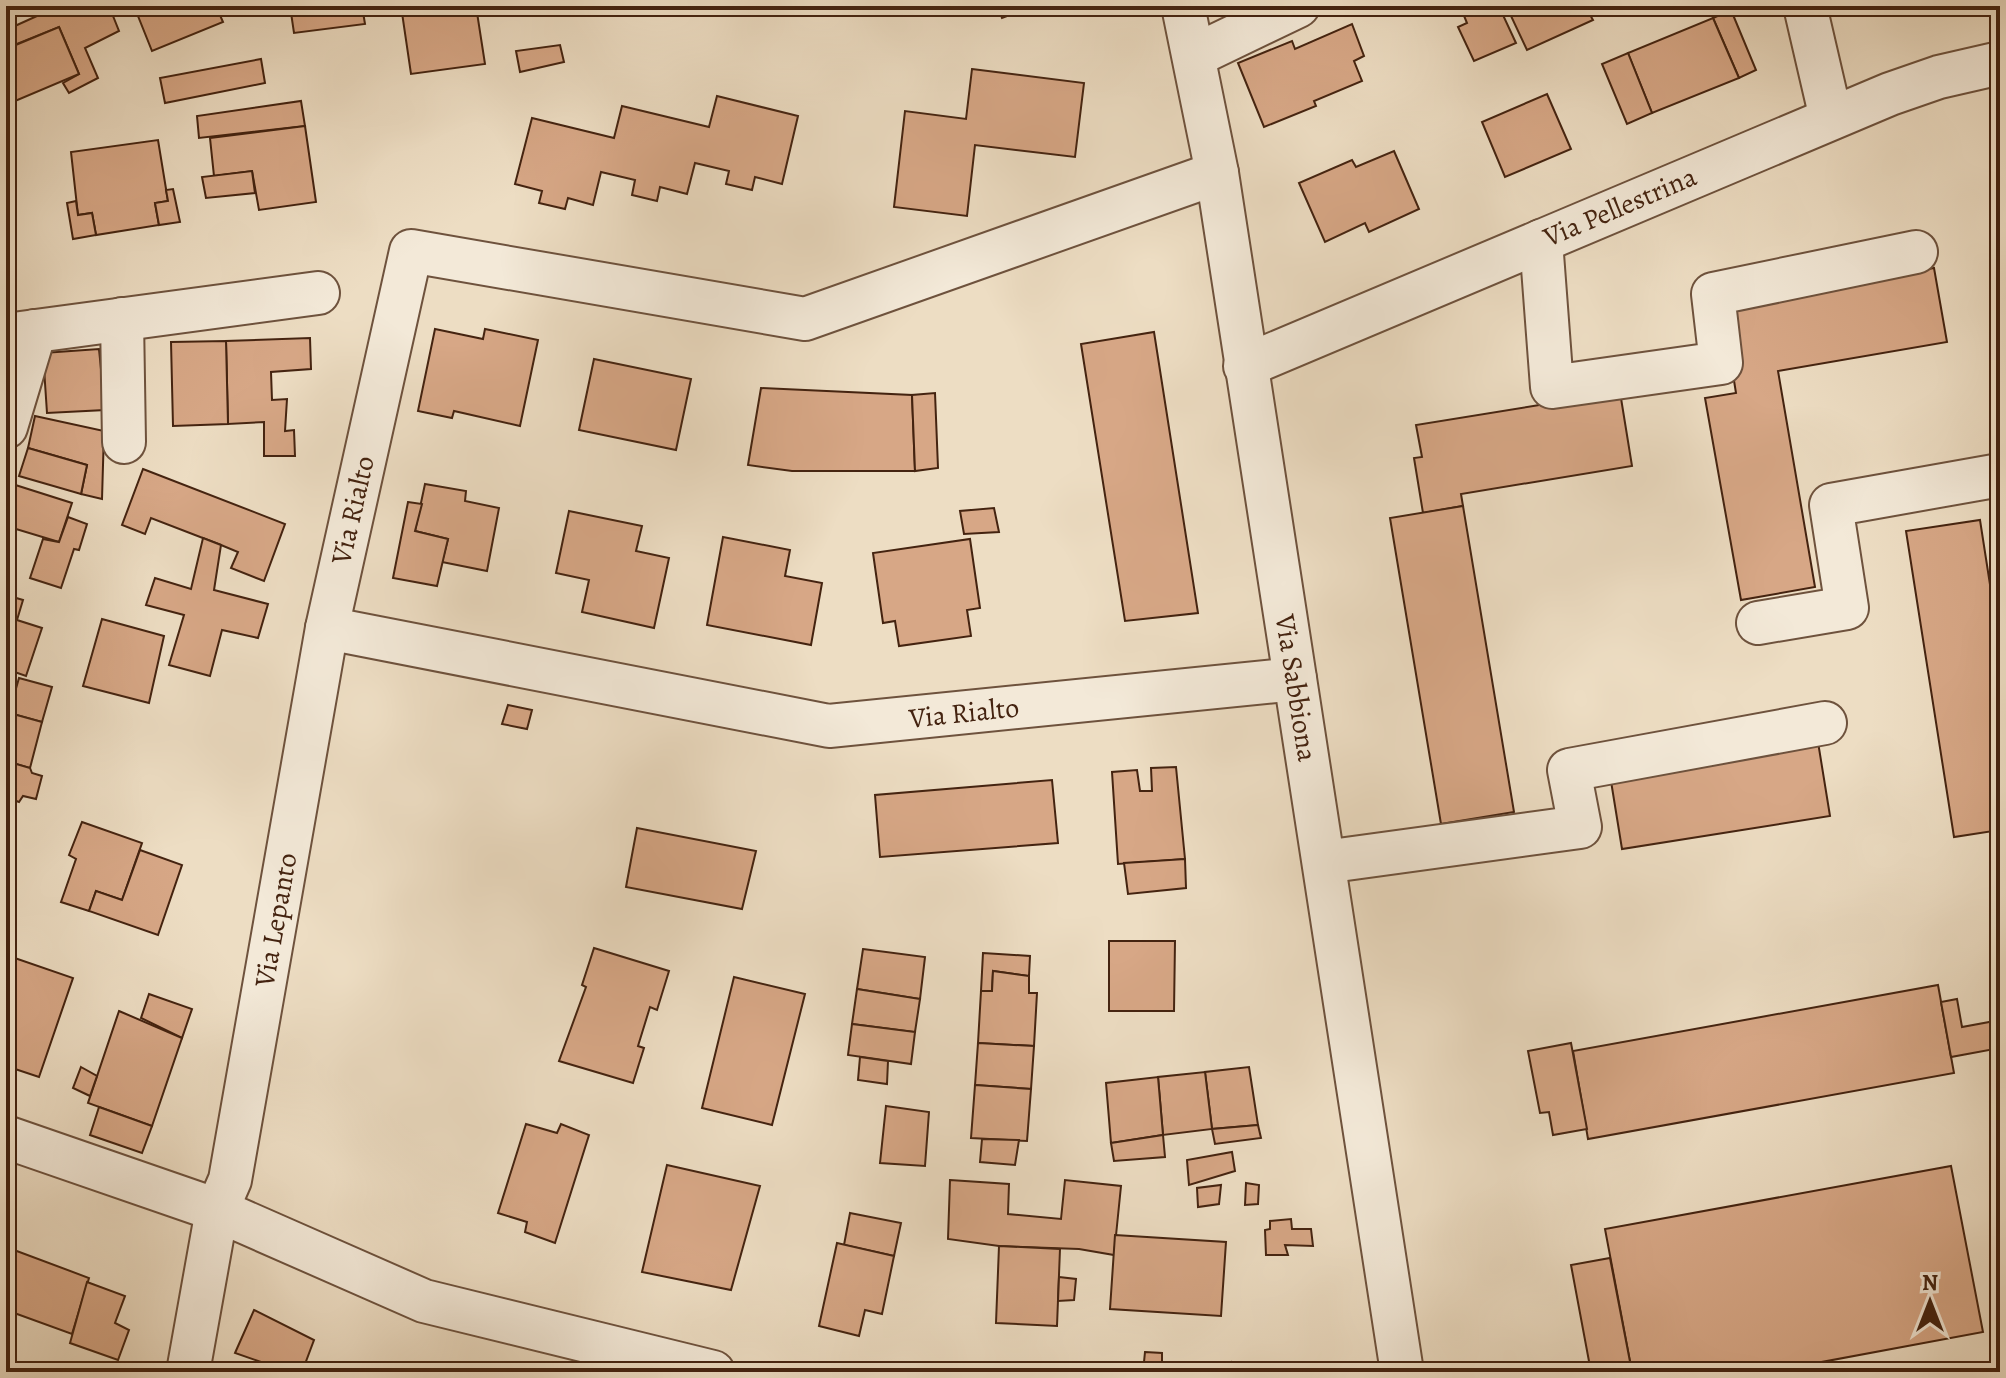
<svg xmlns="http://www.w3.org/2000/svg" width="2006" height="1378" font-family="Alegreya,serif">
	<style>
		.building { fill: #d7a786; stroke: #442310; stroke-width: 2 }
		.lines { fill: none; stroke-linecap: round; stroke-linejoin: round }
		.minor-casing { stroke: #6e523d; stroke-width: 46 }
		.minor { stroke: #f3e9d8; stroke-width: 42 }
		.labels { text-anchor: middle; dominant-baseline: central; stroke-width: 7; stroke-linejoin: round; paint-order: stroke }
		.street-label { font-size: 28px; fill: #442310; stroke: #f3e9d8 }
	</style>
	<rect width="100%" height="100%" fill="#edddc3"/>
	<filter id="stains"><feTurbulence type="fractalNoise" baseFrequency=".0025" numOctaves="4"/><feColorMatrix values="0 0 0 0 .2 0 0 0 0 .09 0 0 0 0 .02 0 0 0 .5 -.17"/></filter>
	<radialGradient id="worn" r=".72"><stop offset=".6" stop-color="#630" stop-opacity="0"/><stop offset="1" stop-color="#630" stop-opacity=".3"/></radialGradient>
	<g class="building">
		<polygon points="59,6 109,6 119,31 85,48 98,78 69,93 63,83 79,74 59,27 12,46 6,34 6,30"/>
		<polygon points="134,6 216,6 223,22 152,51"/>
		<polygon points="290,6 362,6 365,24 294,33"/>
		<polygon points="401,6 476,6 485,64 411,74"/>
		<polygon points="998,6 1033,6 1002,18"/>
		<polygon points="1460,6 1517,6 1502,13 1516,43 1474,61 1458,27 1467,23"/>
		<polygon points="1530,6 1541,6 1544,13 1556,6 1585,6 1593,20 1527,50 1511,16"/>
		<polygon points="1731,10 1756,70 1739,78 1713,18"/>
		<polygon points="1713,18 1739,78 1652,113 1628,53"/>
		<polygon points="1352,24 1364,56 1354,61 1362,81 1314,101 1316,106 1264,127 1238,63 1292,41 1295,49"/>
		<polygon points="59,27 79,74 8,104 6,49"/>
		<polygon points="560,45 564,62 520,72 516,51"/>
		<polygon points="1628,53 1652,113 1627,124 1602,64"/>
		<polygon points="261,59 265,83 165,103 160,78"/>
		<polygon points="972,69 1084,83 1075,157 975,145 967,216 894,207 905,111 966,119"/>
		<polygon points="1547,94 1571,149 1505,177 1482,122"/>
		<polygon points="717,96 798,116 782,184 755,177 752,190 726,184 729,171 695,163 687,194 660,187 657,201 632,195 635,180 601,172 593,205 568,198 565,209 539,203 542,191 515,184 532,118 614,138 622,106 709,127"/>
		<polygon points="301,101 305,126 199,138 197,116"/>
		<polygon points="305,126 316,202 259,210 252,171 214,176 210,138"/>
		<polygon points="158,140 168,201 155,203 159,225 96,235 92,213 78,215 71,152"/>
		<polygon points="1394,151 1419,209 1369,232 1365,223 1325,242 1299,183 1352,160 1356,167"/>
		<polygon points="252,171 255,193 206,198 202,177"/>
		<polygon points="173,189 180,222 159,225 155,203 168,201 166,190"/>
		<polygon points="76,201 78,215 92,213 96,235 73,239 67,203"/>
		<polygon points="1934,268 1947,342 1778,371 1815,587 1741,600 1705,398 1736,393 1727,337 1732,303"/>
		<polygon points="435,329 483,339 485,329 538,340 520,426 454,411 452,418 418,411"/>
		<polygon points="1154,332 1198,613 1125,621 1081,344"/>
		<polygon points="310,338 311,369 271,372 272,400 287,399 285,431 294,430 295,456 264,456 264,422 228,424 226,341"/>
		<polygon points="226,341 228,424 173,426 171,342"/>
		<polygon points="99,349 105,410 47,413 43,353"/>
		<polygon points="594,359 691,379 676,450 579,430"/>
		<polygon points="761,388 912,395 915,471 792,471 748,465"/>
		<polygon points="1620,392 1632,466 1461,494 1463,506 1423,513 1414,458 1422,457 1416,425"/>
		<polygon points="935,393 938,468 915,471 912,395"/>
		<polygon points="35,416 104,431 102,499 81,494 87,465 28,448"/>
		<polygon points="28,448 87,465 81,494 19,476"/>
		<polygon points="143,469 285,524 264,581 231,568 238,552 221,545 151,518 145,534 122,525"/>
		<polygon points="6,482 72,503 59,542 6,526"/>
		<polygon points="425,484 466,491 465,501 499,508 487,571 442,562 448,539 415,531"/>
		<polygon points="408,502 422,504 415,531 448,539 437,586 393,578"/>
		<polygon points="1463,506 1514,812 1441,824 1390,518"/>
		<polygon points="994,508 999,532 964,534 960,511"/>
		<polygon points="569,511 642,526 636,551 669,558 654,628 582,612 589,580 556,573"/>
		<polygon points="68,517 87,524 79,550 74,549 61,588 30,578 43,539 59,542"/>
		<polygon points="1980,520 2000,649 2000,830 1954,837 1906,531"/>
		<polygon points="723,537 790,550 785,576 822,583 811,645 707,625"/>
		<polygon points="203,538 221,545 214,590 268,604 258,638 222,630 210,676 169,665 184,615 146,605 155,578 191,589"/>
		<polygon points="970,539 980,608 967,610 971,636 899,646 895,621 883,623 873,553"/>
		<polygon points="6,595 23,600 17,620 42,628 26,676 6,669"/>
		<polygon points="102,619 164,636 149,703 83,686"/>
		<polygon points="19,678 52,687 42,722 9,713"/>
		<polygon points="508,705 532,710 527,729 502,724"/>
		<polygon points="6,712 42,722 30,768 6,761"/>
		<polygon points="1818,742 1830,816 1622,849 1610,775"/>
		<polygon points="6,761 30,768 32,773 42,776 36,799 23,796 19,802 6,797"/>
		<polygon points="1176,767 1185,859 1118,864 1112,772 1137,770 1140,791 1152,791 1151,768"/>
		<polygon points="1052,780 1058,843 880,857 875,795"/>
		<polygon points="82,822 142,843 122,900 96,891 89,911 61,902 76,859 69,855"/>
		<polygon points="637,828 756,851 742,909 626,887"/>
		<polygon points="140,850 182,865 158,935 89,911 96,891 122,900"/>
		<polygon points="1185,859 1186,888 1128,894 1124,863"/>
		<polygon points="1109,941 1175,941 1174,1011 1109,1011"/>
		<polygon points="594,948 669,971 657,1010 650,1007 638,1046 644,1048 633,1083 559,1061 586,987 582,985"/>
		<polygon points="863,949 925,957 920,999 857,989"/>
		<polygon points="983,953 1030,956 1029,976 993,971 992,991 981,991"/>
		<polygon points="6,955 73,978 39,1077 6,1066"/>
		<polygon points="993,971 1029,976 1029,993 1037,993 1034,1046 978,1043 981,991 992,991"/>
		<polygon points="734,977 805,994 772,1125 702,1108"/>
		<polygon points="1938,985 1954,1073 1588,1139 1573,1051"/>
		<polygon points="857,989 920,999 915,1032 852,1024"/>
		<polygon points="149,994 192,1009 182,1038 141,1018"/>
		<polygon points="1957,999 1962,1027 2000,1020 2000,1048 1951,1057 1941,1002"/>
		<polygon points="119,1011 182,1038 152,1126 88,1103"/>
		<polygon points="852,1024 915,1032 911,1064 848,1055"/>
		<polygon points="978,1043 1034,1046 1031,1089 975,1085"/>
		<polygon points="1571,1043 1587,1129 1553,1135 1549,1112 1540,1113 1528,1051"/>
		<polygon points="860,1057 888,1061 887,1084 858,1080"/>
		<polygon points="81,1067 97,1076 90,1096 73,1088"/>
		<polygon points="1249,1067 1258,1125 1212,1129 1205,1072"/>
		<polygon points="1205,1072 1212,1129 1163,1135 1158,1077"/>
		<polygon points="1158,1077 1163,1135 1111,1143 1106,1083"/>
		<polygon points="975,1085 1031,1089 1027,1141 971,1138"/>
		<polygon points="886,1106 929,1112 925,1166 880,1163"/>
		<polygon points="99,1107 152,1126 142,1153 90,1135"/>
		<polygon points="526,1124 557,1133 561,1124 589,1135 555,1243 525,1232 527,1222 498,1213"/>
		<polygon points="1258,1125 1261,1138 1215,1144 1212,1129"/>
		<polygon points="1163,1135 1165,1157 1114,1161 1111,1143"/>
		<polygon points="982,1139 1019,1140 1015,1165 980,1162"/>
		<polygon points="1232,1152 1235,1171 1189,1185 1187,1160"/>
		<polygon points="667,1165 760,1186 731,1290 642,1272"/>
		<polygon points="1951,1166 1983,1332 1768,1372 1632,1372 1605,1229"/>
		<polygon points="950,1180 1009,1184 1008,1214 1061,1219 1065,1180 1121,1186 1114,1255 1079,1249 999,1246 948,1239"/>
		<polygon points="1246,1183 1259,1185 1258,1204 1245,1205"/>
		<polygon points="1221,1185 1219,1204 1198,1207 1197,1188"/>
		<polygon points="850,1213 901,1223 894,1256 844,1245"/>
		<polygon points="1291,1219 1292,1229 1311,1229 1313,1246 1285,1245 1288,1255 1266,1255 1265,1230 1270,1229 1270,1221"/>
		<polygon points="1115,1235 1226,1242 1221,1316 1110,1309"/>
		<polygon points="837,1243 894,1256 882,1314 865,1310 859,1336 819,1326"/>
		<polygon points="999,1246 1060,1249 1057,1326 996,1323"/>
		<polygon points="6,1247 89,1278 72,1334 6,1310"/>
		<polygon points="1610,1258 1632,1372 1591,1372 1571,1265"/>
		<polygon points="1059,1277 1076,1279 1074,1300 1058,1301"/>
		<polygon points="87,1282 125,1296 115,1323 129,1330 118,1360 70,1343"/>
		<polygon points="254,1310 314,1340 302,1372 290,1372 235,1353"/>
		<polygon points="1145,1352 1162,1353 1162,1372 1143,1372"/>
		<polygon points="1232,1362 1274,1370 1273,1372 1230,1372"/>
		<polygon points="263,1363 290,1372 259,1372"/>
	</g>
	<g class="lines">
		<g class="minor-casing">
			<g id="minor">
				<polyline points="1183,6 1217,173 1402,1372"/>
				<polyline points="1805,6 1831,118"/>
				<polyline points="1194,56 1298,6"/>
				<polyline points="1541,241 1552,387 1721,363 1713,294 1916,252"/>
				<polyline points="122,319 124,442"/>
				<polyline points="6,335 318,293"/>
				<polyline points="1245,366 1890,94 1939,77 2000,63"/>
				<polyline points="6,427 35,331"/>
				<polyline points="1758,623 1847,608 1831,505 2000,475"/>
				<polyline points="327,628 829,726 1295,679"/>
				<polyline points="1324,862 1580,827 1569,770 1825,723"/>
				<polyline points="6,1137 217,1210 424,1301 713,1372"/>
				<polyline points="188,1372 217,1210 230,1180 327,628 411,251 805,319 1217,173"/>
			</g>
		</g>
		<use href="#minor" class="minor"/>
	</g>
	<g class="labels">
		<g class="street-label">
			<text transform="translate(1620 207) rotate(-23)">Via Pellestrina</text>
			<text transform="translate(353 510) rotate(-77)">Via Rialto</text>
			<text transform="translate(1296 688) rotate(81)">Via Sabbiona</text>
			<text transform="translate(964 713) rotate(-6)">Via Rialto</text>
			<text transform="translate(276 920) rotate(-80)">Via Lepanto</text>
		</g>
	</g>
	<rect width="2006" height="1378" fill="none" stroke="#edddc3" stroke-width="32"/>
	<rect x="8" y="8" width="1990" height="1362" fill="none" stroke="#442310" stroke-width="4"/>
	<rect x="16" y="16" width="1974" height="1346" fill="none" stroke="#442310" stroke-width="2"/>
	<g transform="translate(1930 1302)" stroke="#f3e9d8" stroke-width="6" paint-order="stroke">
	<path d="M0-6L14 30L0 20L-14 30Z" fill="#442310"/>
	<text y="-12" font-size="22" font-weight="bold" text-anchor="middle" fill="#442310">N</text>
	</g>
	<rect width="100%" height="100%" filter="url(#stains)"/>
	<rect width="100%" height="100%" fill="url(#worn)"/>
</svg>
